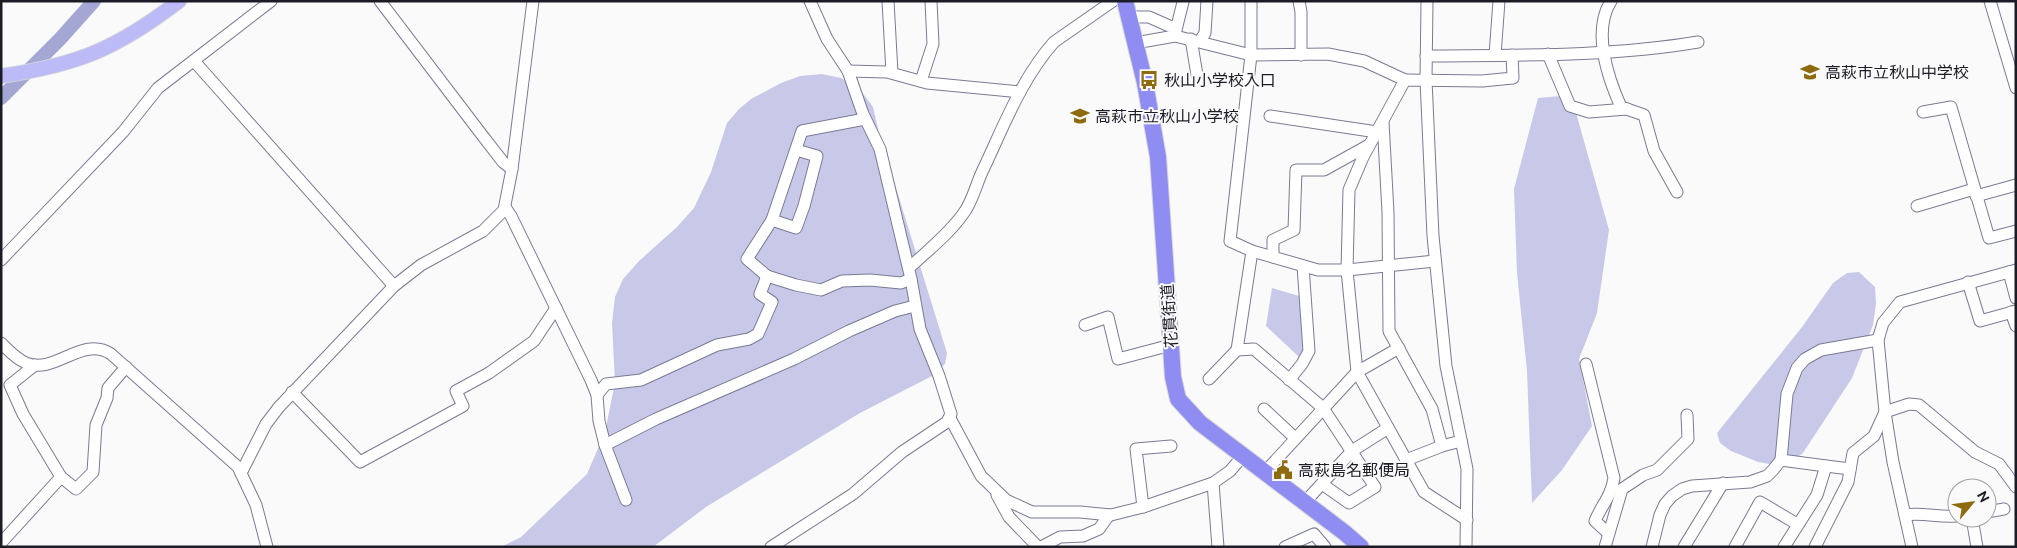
<svg xmlns="http://www.w3.org/2000/svg" width="2017" height="548" font-family="Ubuntu,'Noto Sans JP',sans-serif">
	<style>
		.green { fill: #c8c9e8 }
		.lines { fill: none; stroke-linecap: round; stroke-linejoin: round }
		.river { stroke: #a4a6d3; stroke-width: 14 }
		.minor-casing { stroke: #797b95; stroke-width: 13 }
		.major-casing { stroke: #d6d6d8; stroke-width: 16 }
		.highway-casing { stroke: #d6d6d8; stroke-width: 18 }
		.minor { stroke: #fff; stroke-width: 11 }
		.major { stroke: #bcbbf7; stroke-width: 14 }
		.highway { stroke: #908df2; stroke-width: 16 }
		.labels { text-anchor: middle; dominant-baseline: central; stroke-width: 4; stroke-linejoin: round; paint-order: stroke }
		.poi-label { font-size: 16px; fill: #1c1c27; stroke: #fafafa; text-anchor: start }
		.street-label { font-size: 16px; fill: #1c1c27; stroke: #fafafa }
	</style>
	<rect width="100%" height="100%" fill="#fafafa"/>
	<g class="green">
		<polygon points="822,74 841,78 861,91 873,107 879,133 947,353 945,364 932,376 860,413 706,507 653,547 501,547 521,537 587,474 605,432 615,383 612,323 615,297 623,279 639,261 677,227 694,208 711,172 727,123 739,109 751,99 781,83 800,76"/>
		<polygon points="1571,95 1609,230 1597,313 1579,359 1592,426 1562,470 1532,503 1527,371 1517,273 1514,189 1538,98"/>
		<polygon points="1859,272 1875,287 1876,303 1873,325 1852,378 1803,453 1788,464 1782,466 1758,462 1731,451 1720,443 1717,433 1802,327 1833,283 1847,273"/>
		<polygon points="1272,288 1299,296 1306,345 1299,357 1266,326"/>
	</g>
	<g class="lines">
		<polyline class="river" points="1,98 60,39 94,1"/>
		<g class="minor-casing">
			<g id="minor">
				<polyline points="380,1 482,135 503,162 512,169"/>
				<polyline points="888,1 892,73"/>
				<polyline points="1251,1 1251,55 1230,241 1252,251 1318,270 1347,270 1435,261"/>
				<polyline points="1299,1 1301,12 1301,55"/>
				<polyline points="1427,1 1426,80 1433,236 1446,366 1467,469 1466,547"/>
				<path d="M 1611,1 C 1592,31 1608,78 1621,107 L 1644,115 L 1654,151 L 1677,192"/>
				<polyline points="1990,1 2016,88"/>
				<polyline points="1128,17 1149,17 1176,29"/>
				<polyline points="1175,34 1183,2"/>
				<polyline points="1191,39 1197,75"/>
				<polyline points="1200,41 1205,33 1207,1"/>
				<polyline points="1135,43 1175,36 1251,55 1328,54 1364,61 1405,80"/>
				<polyline points="1548,54 1570,106 1589,112 1627,109"/>
				<polyline points="1495,55 1499,1"/>
				<path d="M 1426,56 C 1517,55 1608,57 1698,42"/>
				<polyline points="194,61 394,286"/>
				<polyline points="848,71 887,72 927,83 1020,92"/>
				<polyline points="921,81 933,44 931,1"/>
				<polyline points="1923,112 1951,107 1989,238 2016,231"/>
				<polyline points="1270,116 1377,132"/>
				<polyline points="865,119 802,131 772,220 747,259 767,276 796,285 821,290 842,281 870,280 901,283 911,279"/>
				<polyline points="1383,122 1388,212 1389,331 1432,409 1442,446 1461,441"/>
				<polyline points="1976,196 2016,185"/>
				<polyline points="1917,206 1974,189"/>
				<polyline points="505,207 511,216 591,380 597,395 599,421 605,445 626,500"/>
				<polyline points="772,220 796,228 804,206 817,156 796,150"/>
				<polyline points="1252,251 1237,350 1254,349 1323,408 1375,487 1349,503 1322,484"/>
				<polyline points="1273,257 1273,240 1294,230 1296,170 1324,170 1369,145"/>
				<polyline points="1,260 123,132 158,88 271,1"/>
				<path d="M 909,268 C 927,251 948,235 963,214 C 972,203 976,185 982,172 C 1003,128 1021,79 1054,42 L 1113,1"/>
				<polyline points="2009,272 2016,298"/>
				<polyline points="1968,282 1980,321 2016,311"/>
				<polyline points="2011,312 2016,326"/>
				<polyline points="1085,325 1108,317 1118,359 1171,345"/>
				<path d="M 1,343 C 8,350 16,359 26,363 C 55,375 82,335 111,354 L 238,467 L 256,505 L 267,547"/>
				<path d="M 1586,364 L 1614,478 C 1611,497 1602,504 1595,521 L 1608,533"/>
				<polyline points="35,365 10,385 23,414 61,477 76,489 93,472 96,425 107,398 108,388 126,367"/>
				<polyline points="1209,379 1237,350"/>
				<polyline points="1289,380 1302,364 1309,351 1303,266"/>
				<polyline points="292,392 360,462 463,406 456,391 489,373 534,341 556,308"/>
				<polyline points="597,395 606,384 641,380 717,345 749,339 758,334 772,302 760,294 767,276"/>
				<polyline points="1264,409 1295,438"/>
				<polyline points="950,418 981,476 1006,500 1032,512 1080,512 1111,515 1143,507 1213,483 1230,471 1242,457"/>
				<polyline points="605,445 656,419 794,359 849,331 895,311 915,306"/>
				<polyline points="1406,460 1442,446"/>
				<polyline points="1781,460 1826,466 1817,495 1784,547"/>
				<polyline points="1826,466 1850,469"/>
				<polyline points="241,473 266,424 279,407 394,286 421,265 483,231 504,210 512,169 533,1"/>
				<polyline points="1264,473 1357,372 1399,348"/>
				<polyline points="1213,483 1218,547"/>
				<polyline points="997,495 1009,517 1038,547"/>
				<polyline points="1304,503 1352,451 1388,428"/>
				<polyline points="1143,507 1136,449 1171,446"/>
				<polyline points="1987,512 2004,509"/>
				<path d="M 1905,515 C 1923,512 1939,518 1957,516"/>
				<polyline points="1972,518 1977,547"/>
				<polyline points="1467,520 1424,492 1357,372 1347,270 1349,190 1363,157 1405,80 1482,81 1513,78 1512,55"/>
				<polyline points="1,543 61,477"/>
				<polyline points="771,547 853,494 902,452 947,422 951,414 939,376 920,329 911,279 880,149 863,114 848,71 827,39 810,1"/>
				<polyline points="1041,547 1060,537 1083,536 1099,529 1109,515"/>
				<polyline points="1285,547 1314,534 1325,547"/>
				<polyline points="1605,547 1622,489 1643,475 1657,470 1688,439 1687,415"/>
				<polyline points="1652,547 1660,515 1665,504 1672,496 1682,489 1692,486 1750,482 1767,476 1773,470 1781,460 1787,394 1797,368 1805,359 1821,350 1878,340"/>
				<polyline points="1684,547 1723,483"/>
				<polyline points="1735,547 1760,502 1797,524"/>
				<polyline points="1815,547 1848,482 1853,453 1874,436 1885,412 1909,404 1919,405 1975,452 1999,464 2016,487"/>
				<polyline points="1912,547 1893,462 1885,412 1878,340 1883,323 1900,302 2016,270"/>
			</g>
		</g>
		<g class="major-casing">
			<path id="major" d="M 1,76 C 78,65 118,48 179,1"/>
		</g>
		<g class="highway-casing">
			<polyline id="highway" points="1125,1 1145,83 1158,157 1173,377 1178,399 1200,423 1345,533 1361,547"/>
		</g>
		<use href="#minor" class="minor"/>
		<use href="#major" class="major"/>
		<use href="#highway" class="highway"/>
	</g>
	<defs>
		<g id="school-bare" transform="scale(1.5)"><path d="M0-5L7-2L0 1L-7-2ZM-4 1L0 2.5L4 1V4Q0 6-4 4Z" fill="#8d6b0e" stroke="#fafafa" stroke-width="2.5" paint-order="stroke"/></g>
		<g id="bus-bare" transform="scale(1.5)"><path d="M-5-6H5V4H4V6H2V4H-2V6H-4V4H-5ZM-3.5-4V0h7V-4ZM-3.5 1.2v1.5H-2V1.2ZM2 1.2v1.5H3.5V1.2Z" fill="#8d6b0e" stroke="#fafafa" stroke-width="2.5" paint-order="stroke"/></g>
		<g id="civic-bare" transform="scale(1.5)"><path d="M-.6-6.5H3V-4.5H.6V-3L4-1V1h2V6H-6V1h2V-1L-.6-3ZM-1.2 2.5V6h2.4V2.5Z" fill="#8d6b0e" stroke="#fafafa" stroke-width="2.5" paint-order="stroke"/></g>
	</defs>
	<g fill-rule="evenodd">
		<use href="#school-bare" x="1810" y="72"/>
		<use href="#bus-bare" x="1149" y="80"/>
		<use href="#school-bare" x="1080" y="116"/>
		<use href="#civic-bare" x="1283" y="470"/>
	</g>
	<g class="labels">
		<g class="poi-label">
			<text x="1825" y="72">高萩市立秋山中学校</text>
			<text x="1164" y="80">秋山小学校入口</text>
			<text x="1095" y="116">高萩市立秋山小学校</text>
			<text x="1298" y="470">高萩島名郵便局</text>
		</g>
		<g class="street-label">
			<text transform="translate(1169 316) rotate(-94)">花貫街道</text>
		</g>
	</g>
	<rect width="2017" height="548" fill="none" stroke="#1c1c27" stroke-width="5"/>
	<g transform="translate(1972 503) rotate(61)"><circle r="24" fill="#fafafa" stroke="#a1a1a6"/>
	<path d="M0-4L9 19L0 12L-9 19Z" fill="#8d6b0e"/>
	<text y="-8" font-size="14" font-weight="bold" text-anchor="middle" fill="#1c1c27">N</text>
	</g>
</svg>
